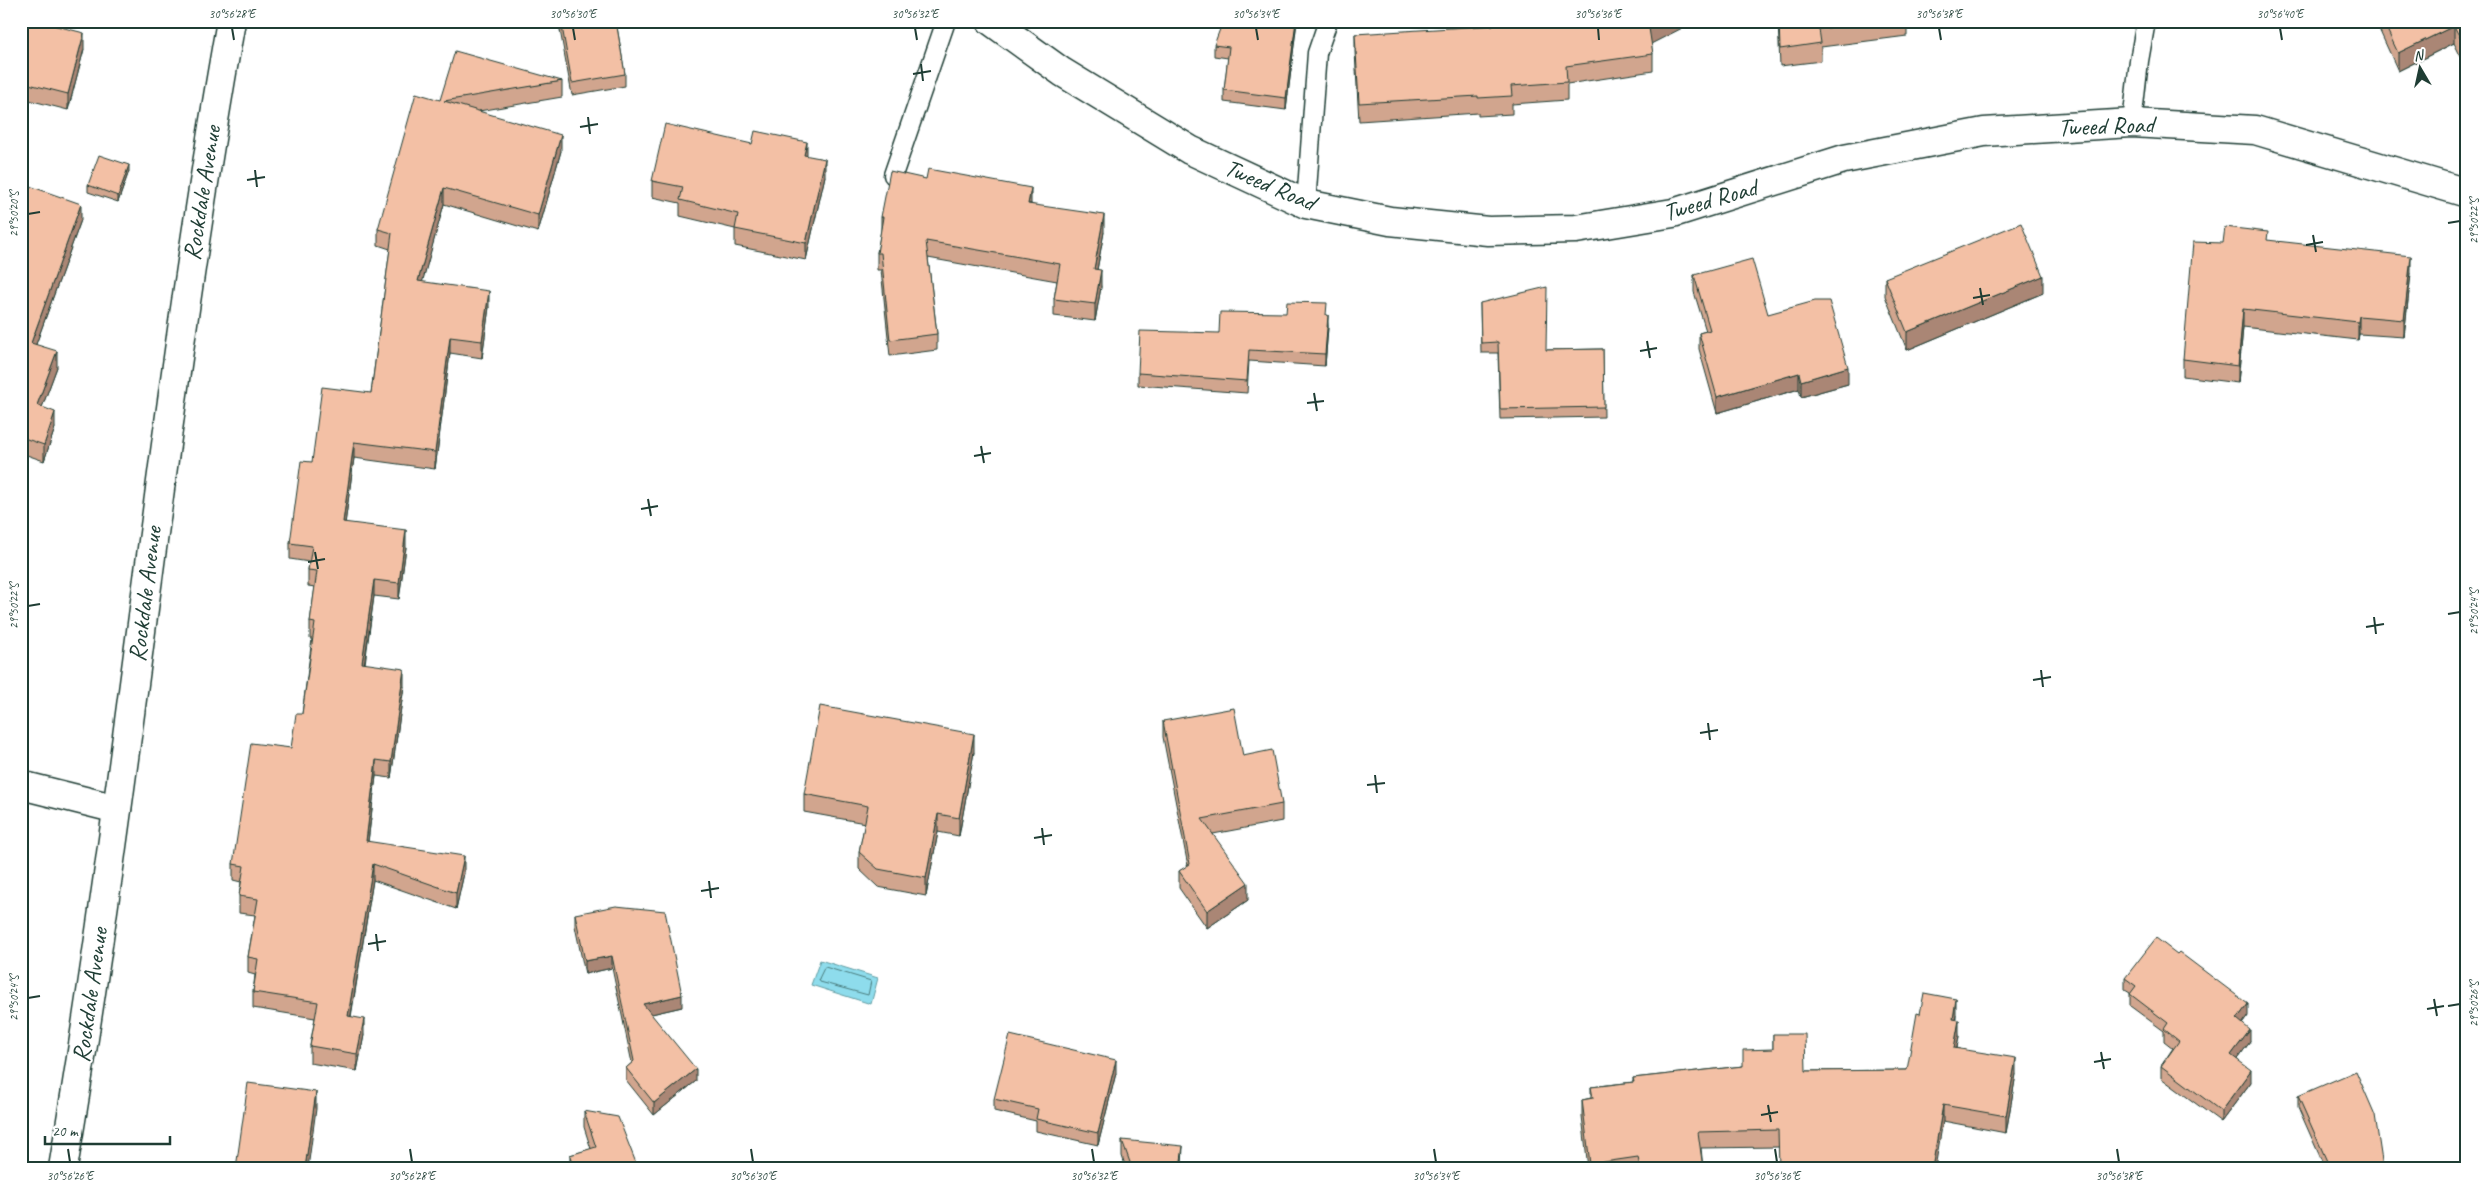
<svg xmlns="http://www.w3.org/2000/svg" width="2488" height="1189" font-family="Caveat,sans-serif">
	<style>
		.water { fill: #8edcec; stroke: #629ca2 }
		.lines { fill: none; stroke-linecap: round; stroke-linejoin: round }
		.shore { stroke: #4b7d7e; stroke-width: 1 }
		.service-casing { stroke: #1f3d34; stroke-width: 21 }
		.minor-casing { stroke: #1f3d34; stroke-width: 31 }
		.tertiary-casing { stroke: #1f3d34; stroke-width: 31 }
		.service { stroke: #fff; stroke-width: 18 }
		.minor { stroke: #fff; stroke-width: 28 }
		.tertiary { stroke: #fff; stroke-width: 28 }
		.wall { fill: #d1a58e; stroke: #1f3d34 }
		.shaded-wall { fill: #aa8674; stroke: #1f3d34 }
		.building { fill: #f3c0a5; stroke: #1f3d34 }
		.ticks { fill: none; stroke: #1f3d34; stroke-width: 2 }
		.labels { text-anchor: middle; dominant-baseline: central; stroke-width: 4; stroke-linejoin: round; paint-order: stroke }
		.street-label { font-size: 25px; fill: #1f3d34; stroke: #fff }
		.neatline { fill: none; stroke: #1f3d34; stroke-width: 2 }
		.ticks-label { font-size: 12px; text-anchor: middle; fill: #1f3d34 }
	</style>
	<rect width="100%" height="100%" fill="#fff"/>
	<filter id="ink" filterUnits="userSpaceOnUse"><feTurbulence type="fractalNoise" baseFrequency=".02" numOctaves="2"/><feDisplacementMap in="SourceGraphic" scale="10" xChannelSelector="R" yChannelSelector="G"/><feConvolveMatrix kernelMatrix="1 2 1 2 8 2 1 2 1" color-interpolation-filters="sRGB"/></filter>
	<g filter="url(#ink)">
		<g class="water">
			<polygon points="1488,21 1542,21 1538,34 1494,28"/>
			<polygon points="820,960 878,978 871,1004 811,985"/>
		</g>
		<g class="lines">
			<polygon class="shore" points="825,967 871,981 868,995 820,982 819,979"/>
			<g class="service-casing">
				<g id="service">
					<polyline points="2132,123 2139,61 2146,21"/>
					<polyline points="893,175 946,21"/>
					<polyline points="1306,204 1317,53 1328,21"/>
				</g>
			</g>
			<g class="minor-casing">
				<polyline id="minor" points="21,785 117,809"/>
			</g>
			<g class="tertiary-casing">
				<g id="tertiary">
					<polyline points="991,21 1062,72 1190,150 1306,204 1390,221 1488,231 1576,229 1673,213 1844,159 1984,132 2132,123 2255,130 2467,193"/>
					<path d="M 63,1168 C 128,787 163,402 231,21"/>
				</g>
			</g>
			<use href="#service" class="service"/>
			<use href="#minor" class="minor"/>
			<use href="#tertiary" class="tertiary"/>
		</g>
		<g class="wall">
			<polygon points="21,21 84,49 68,110 21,98"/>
			<polygon points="560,21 616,21 625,74 625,86 572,95 560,30"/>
			<polygon points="1297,21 1286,110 1224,102 1224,90 1228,58 1214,56 1214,45"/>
			<polygon points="1778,21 1907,21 1907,36 1821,47 1821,61 1780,66"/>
			<polygon points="1983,21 2018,21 2017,25"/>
			<polygon points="2379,21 2467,21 2467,69 2454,43 2398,71 2379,29"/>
			<polygon points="1355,34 1651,44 1653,54 1653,71 1567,84 1567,100 1512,104 1512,114 1478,116 1478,113 1359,121 1355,52"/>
			<polygon points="562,81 562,97 479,111 561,151 538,232 444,204 422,282 489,307 482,358 450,353 435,469 354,458 345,523 406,547 399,599 374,596 365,664 404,686 391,778 376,776 368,842 464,873 456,909 373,880 351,1017 364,1035 357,1071 310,1063 310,1046 315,1018 253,1008 253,992 255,975 248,973 248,957 255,915 239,913 239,896 241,882 233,880 233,864 291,748 302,714 312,639 310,639 310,622 315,587 308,586 308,570 309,562 290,559 290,543 312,462 371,393 390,249 378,245 378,229 440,100"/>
			<polygon points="752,144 807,155 825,176 806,260 735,246 735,229 680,216 680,203 652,197 652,181"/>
			<polygon points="129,171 118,202 88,192 88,185"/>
			<polygon points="21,183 81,220 36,344 57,367 42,407 55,428 44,461 21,453"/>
			<polygon points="1031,204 1104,232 1097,270 1101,287 1095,321 1054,316 1054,299 1057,281 928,258 937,334 937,350 890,356 881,270 877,270 877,253 881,230 881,217"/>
			<polygon points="2268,241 2411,273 2404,337 2359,334 2358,340 2243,327 2238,383 2183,376 2183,359 2223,243"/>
			<polygon points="1694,275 1768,314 1848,384 1801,397 1799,389 1717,413 1699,349 1699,333 1706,331 1694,292"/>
			<polygon points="1885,278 2043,293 1907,350 1885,296"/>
			<polygon points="1480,303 1546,350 1603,349 1604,417 1500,419 1498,353 1481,353"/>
			<polygon points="1327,315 1328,327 1325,366 1249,361 1247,393 1138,385 1138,373 1219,333"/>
			<polygon points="1163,721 1243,756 1282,804 1282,821 1213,834 1248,900 1207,928 1179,888 1179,871 1188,866 1163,737"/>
			<polygon points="974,752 959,836 938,832 926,896 878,887 859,869 859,852 865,823 804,812 804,794"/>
			<polygon points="575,914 682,1007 651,1014 696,1081 654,1115 626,1080 626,1068 632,1063 612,968 585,974 575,926"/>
			<polygon points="2125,978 2248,1016 2242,1024 2250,1042 2237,1059 2251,1082 2221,1122 2161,1078 2161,1066 2173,1048 2164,1041 2164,1031 2130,1006 2130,993 2125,990"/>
			<polygon points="1956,1015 1956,1020 1959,1036 1957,1048 2016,1074 2006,1133 1943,1121 1778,1147 1701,1148 1703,1168 1588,1168 1582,1116 1582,1100 1591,1098 1591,1087 1633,1082 1633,1078 1743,1066 1773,1049 1773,1034 1806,1071 1907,1070"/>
			<polygon points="1116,1073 1098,1145 1036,1131 1036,1121 994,1111 994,1099"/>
			<polygon points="2298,1096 2383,1168 2325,1168 2298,1107"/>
			<polygon points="584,1111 638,1168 558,1168 558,1165 570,1162 570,1155 591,1149 584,1127"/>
			<polygon points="1122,1140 1183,1163 1182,1168 1126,1168 1122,1156"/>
		</g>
		<g class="shaded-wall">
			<polygon points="1296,21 1297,21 1286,110 1286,98"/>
			<polygon points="1662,21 1696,21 1649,45 1649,28"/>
			<polygon points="2454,26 2454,43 2398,71 2398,53"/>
			<polygon points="84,33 84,49 68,110 68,94"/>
			<polygon points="561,135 561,151 538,232 538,215"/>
			<polygon points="807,142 807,159 804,155"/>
			<polygon points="825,159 825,176 806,260 806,243"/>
			<polygon points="129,165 129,171 118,202 118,196"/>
			<polygon points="444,188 444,204 418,298 418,281"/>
			<polygon points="1031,188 1031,204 1028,204"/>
			<polygon points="81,204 81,220 31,358 31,343"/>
			<polygon points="1104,215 1104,232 1094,286 1094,269"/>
			<polygon points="2411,256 2411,273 2404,337 2404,320"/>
			<polygon points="1101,270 1101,287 1095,321 1095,304"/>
			<polygon points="2043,276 2043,293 1907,350 1907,332"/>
			<polygon points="489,291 489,307 482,358 482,341"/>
			<polygon points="2243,309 2243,327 2238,383 2238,366"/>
			<polygon points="1328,315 1328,327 1325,366 1325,354"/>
			<polygon points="2359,316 2359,334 2358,340 2358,322"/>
			<polygon points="450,337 450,353 435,469 435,452"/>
			<polygon points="57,351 57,367 37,421 37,405"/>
			<polygon points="1848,367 1848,384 1801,397 1801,381"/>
			<polygon points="1799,373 1799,389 1717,413 1717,397"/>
			<polygon points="55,412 55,428 44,461 44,445"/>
			<polygon points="354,442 354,458 343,539 343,522"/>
			<polygon points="406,530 406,547 399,599 399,583"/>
			<polygon points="374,580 374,596 362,680 362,663"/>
			<polygon points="404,669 404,686 391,778 391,762"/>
			<polygon points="974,734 974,752 959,836 959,818"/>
			<polygon points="376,760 376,776 366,858 366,841"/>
			<polygon points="938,814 938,832 926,896 926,878"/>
			<polygon points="464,856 464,873 456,909 456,893"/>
			<polygon points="373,864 373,880 348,1033 348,1016"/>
			<polygon points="1248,883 1248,900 1207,928 1207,911"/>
			<polygon points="612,956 612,968 585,974 585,961"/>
			<polygon points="682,995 682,1007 643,1016 643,1004"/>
			<polygon points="1956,999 1956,1015 1953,1035 1953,1019"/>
			<polygon points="2248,1004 2248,1016 2237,1031 2237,1019"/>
			<polygon points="364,1019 364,1035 357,1071 357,1054"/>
			<polygon points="1959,1020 1959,1036 1954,1064 1954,1048"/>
			<polygon points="2250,1030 2250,1042 2231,1067 2231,1055"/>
			<polygon points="2016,1058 2016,1074 2006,1133 2006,1116"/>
			<polygon points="1116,1060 1116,1073 1098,1145 1098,1133"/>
			<polygon points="696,1069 696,1081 654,1115 654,1103"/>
			<polygon points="2251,1070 2251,1082 2221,1122 2221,1111"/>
			<polygon points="316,1092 316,1109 308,1168 305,1168"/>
			<polygon points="1943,1105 1943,1121 1935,1168 1932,1168"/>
			<polygon points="1183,1146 1182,1168 1180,1168"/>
		</g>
		<g class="building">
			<polygon points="21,21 37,21 84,33 68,94 21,82"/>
			<polygon points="561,21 616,21 625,74 572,83"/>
			<polygon points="1223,21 1296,21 1286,98 1224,90 1229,47 1214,45"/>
			<polygon points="1565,21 1662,21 1649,28 1653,54 1566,66 1567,82 1511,86 1512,96 1478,98 1478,96 1359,103 1355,34"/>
			<polygon points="1779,21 1884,21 1819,29 1821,43 1780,49"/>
			<polygon points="2383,21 2467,21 2467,51 2454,26 2398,53"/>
			<polygon points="455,51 562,81 444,101 561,135 538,215 444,188 418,281 489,291 482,341 450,337 435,452 354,442 343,522 406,530 399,583 374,580 362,663 404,669 391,762 376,760 366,841 464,856 456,893 373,864 348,1016 364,1019 357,1054 310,1046 318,1002 253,992 258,959 248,957 258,899 239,896 244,866 233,864 251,743 291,748 296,714 302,714 315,623 310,622 317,571 308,570 312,546 290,543 301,461 312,462 322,387 371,393 392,233 378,229 416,93 440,100"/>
			<polygon points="665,124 752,144 755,131 807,142 804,155 825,159 806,243 735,229 738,214 680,200 683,187 652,181"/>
			<polygon points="99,155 129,165 118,196 88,185"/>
			<polygon points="928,169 1031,188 1028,204 1104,215 1094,269 1101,270 1095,304 1054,299 1060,264 926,241 937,334 890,340 881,253 877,253 883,217 881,217 890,171 926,179"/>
			<polygon points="21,183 81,204 31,343 57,351 37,405 55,412 44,445 21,437"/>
			<polygon points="2021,223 2043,276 1907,332 1885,278"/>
			<polygon points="2225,227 2268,232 2267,240 2411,256 2404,320 2359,316 2358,322 2243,309 2238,366 2183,359 2193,242 2223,243"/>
			<polygon points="1752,259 1768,314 1815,301 1829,301 1848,367 1801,381 1799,373 1717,397 1699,333 1710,330 1694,275"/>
			<polygon points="1547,287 1546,350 1603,349 1604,407 1500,409 1498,342 1481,343 1480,303"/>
			<polygon points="1287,302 1327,303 1326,315 1328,315 1325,354 1249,350 1247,381 1138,373 1140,331 1219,333 1220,312 1286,313"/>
			<polygon points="820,706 974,734 959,818 938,814 926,878 878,869 859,852 868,806 804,794"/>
			<polygon points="1234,708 1243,756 1272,750 1282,804 1202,819 1248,883 1207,911 1179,871 1190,864 1163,721"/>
			<polygon points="616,906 665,911 682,995 643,1004 696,1069 654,1103 626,1068 634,1061 612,956 585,961 575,914"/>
			<polygon points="2156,938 2177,954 2179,952 2248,1004 2237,1019 2250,1030 2231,1055 2251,1070 2221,1111 2161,1066 2179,1041 2164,1029 2168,1023 2130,994 2136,986 2125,978"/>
			<polygon points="1924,993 1956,999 1953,1019 1959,1020 1954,1048 2016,1058 2006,1116 1943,1105 1932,1168 1779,1168 1778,1130 1698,1132 1703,1168 1640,1168 1638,1157 1590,1164 1582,1100 1593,1098 1591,1087 1634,1082 1633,1078 1743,1066 1743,1050 1773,1049 1773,1034 1805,1034 1806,1071 1907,1070 1917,1013 1920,1014"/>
			<polygon points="1010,1035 1116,1060 1098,1133 1036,1119 1038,1109 994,1099"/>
			<polygon points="2356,1071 2375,1115 2383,1168 2330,1168 2298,1096"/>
			<polygon points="248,1083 316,1092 305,1168 236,1168"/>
			<polygon points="584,1111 618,1117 638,1168 559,1168 558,1165 571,1161 570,1155 596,1147"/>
			<polygon points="1122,1140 1183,1146 1180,1168 1132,1168"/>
		</g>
	</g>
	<path class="ticks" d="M 232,28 L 234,40M 573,28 L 575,40M 915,28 L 917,40M 1256,28 L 1258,40M 1598,28 L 1599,40M 1939,28 L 1941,40M 2280,28 L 2282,40M 921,64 L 923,81M 913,74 L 931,71M 588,117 L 590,134M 580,127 L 598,124M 255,170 L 257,187M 247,180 L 265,177M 28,214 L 40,212M 2448,223 L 2460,221M 2313,235 L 2316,252M 2306,245 L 2323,242M 1980,288 L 1983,305M 1973,298 L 1990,295M 1647,341 L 1650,358M 1640,351 L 1657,348M 1314,393 L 1317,411M 1307,403 L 1324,401M 981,446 L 984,463M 974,456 L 991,453M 648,499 L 651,516M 641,509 L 658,506M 315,552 L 318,569M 308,562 L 325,559M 28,606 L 40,604M 2448,614 L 2460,612M 2374,617 L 2376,634M 2366,627 L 2384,624M 2041,670 L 2043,687M 2033,680 L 2051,677M 1708,723 L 1710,740M 1700,733 L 1718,730M 1375,775 L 1377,793M 1367,785 L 1385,783M 1042,828 L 1044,845M 1034,838 L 1052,835M 709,881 L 711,898M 701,891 L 719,888M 376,934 L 378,951M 368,944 L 386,941M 28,998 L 40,996M 2434,999 L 2437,1016M 2448,1006 L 2460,1004M 2427,1009 L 2444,1006M 2101,1052 L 2104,1069M 2094,1062 L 2111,1059M 1768,1105 L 1771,1122M 1761,1115 L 1778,1112M 68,1149 L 70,1162M 410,1149 L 412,1162M 751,1149 L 753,1162M 1092,1149 L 1094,1162M 1434,1149 L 1436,1162M 1775,1149 L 1777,1162M 2117,1149 L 2119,1162"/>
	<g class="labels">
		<g class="street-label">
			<text transform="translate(2106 126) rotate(-2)">Tweed Road</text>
			<text transform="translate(1270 185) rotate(23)">Tweed Road</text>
			<text transform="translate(202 193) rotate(-81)">Rockdale Avenue</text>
			<text transform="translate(1710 200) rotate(-16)">Tweed Road</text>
			<text transform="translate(145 594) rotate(-83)">Rockdale Avenue</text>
			<text transform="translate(90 995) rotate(-82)">Rockdale Avenue</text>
		</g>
	</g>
	<rect width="2488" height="1189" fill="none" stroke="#fff" stroke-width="55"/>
	<g transform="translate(2420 68) rotate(351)" stroke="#ffffff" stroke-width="4" paint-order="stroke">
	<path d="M0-4L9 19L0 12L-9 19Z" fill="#1f3d34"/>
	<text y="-8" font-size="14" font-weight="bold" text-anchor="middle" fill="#1f3d34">N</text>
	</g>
	<path d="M45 1136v8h125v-8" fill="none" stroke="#1f3d34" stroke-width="2.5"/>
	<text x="52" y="1136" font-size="15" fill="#1f3d34" stroke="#ffffff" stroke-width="4" paint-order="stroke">20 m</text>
	<rect x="28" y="28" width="2432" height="1134" class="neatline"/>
	<g class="ticks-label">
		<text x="232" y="18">30°56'28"E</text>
		<text x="573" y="18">30°56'30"E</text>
		<text x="915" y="18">30°56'32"E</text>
		<text x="1256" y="18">30°56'34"E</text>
		<text x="1598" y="18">30°56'36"E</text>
		<text x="1939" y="18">30°56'38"E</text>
		<text x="2280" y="18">30°56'40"E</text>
		<text transform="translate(14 214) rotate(-90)" y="4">29°50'20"S</text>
		<text transform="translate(2474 221) rotate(-90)" y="4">29°50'22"S</text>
		<text transform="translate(14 606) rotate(-90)" y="4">29°50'22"S</text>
		<text transform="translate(2474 612) rotate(-90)" y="4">29°50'24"S</text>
		<text transform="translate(14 998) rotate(-90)" y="4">29°50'24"S</text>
		<text transform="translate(2474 1004) rotate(-90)" y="4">29°50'26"S</text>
		<text x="70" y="1180">30°56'26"E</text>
		<text x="412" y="1180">30°56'28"E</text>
		<text x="753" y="1180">30°56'30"E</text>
		<text x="1094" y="1180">30°56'32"E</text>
		<text x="1436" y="1180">30°56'34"E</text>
		<text x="1777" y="1180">30°56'36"E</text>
		<text x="2119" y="1180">30°56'38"E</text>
	</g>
</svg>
